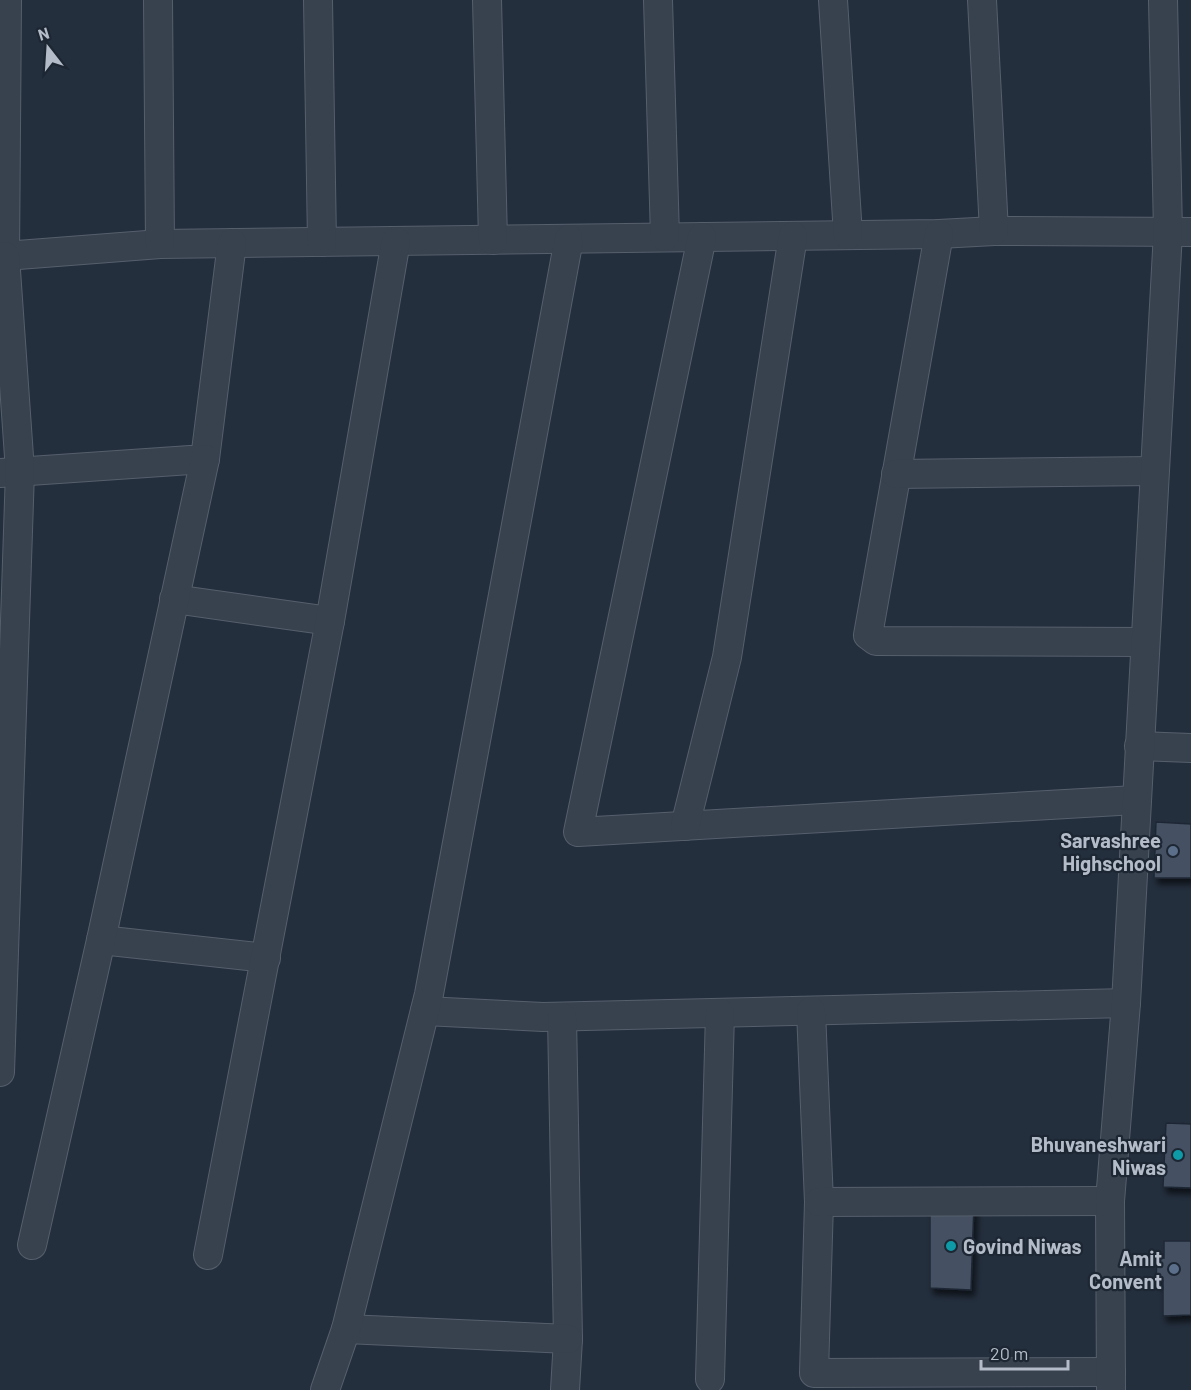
<svg xmlns="http://www.w3.org/2000/svg" width="1191" height="1390" font-family="Barlow,sans-serif">
	<style>
		.building { fill: #455162; stroke: #1f2835; stroke-width: 1.5; filter: url(#shadow) }
		.lines { fill: none; stroke-linecap: round; stroke-linejoin: round }
		.minor-casing { stroke: #565f6c; stroke-width: 30 }
		.minor { stroke: #38414e; stroke-width: 28 }
		.service-dot { fill: #5c6f8a; stroke: #1d2633; stroke-width: 2 }
		.culture-dot { fill: #0f9aa8; stroke: #1d2633; stroke-width: 2 }
		.labels { text-anchor: middle; dominant-baseline: central; stroke-width: 4.5; stroke-linejoin: round; paint-order: stroke }
		.poi-label { font-size: 20px; font-weight: bold; fill: #b4bcc9; stroke: #1d2633; text-anchor: end }
	</style>
	<defs>
		<filter id="shadow"><feDropShadow dx="3.5" dy="6" stdDeviation="3" flood-color="#0009"/></filter>
	</defs>
	<rect width="100%" height="100%" fill="#242f3e"/>
	<g class="building">
		<polygon points="1156,822 1191,824 1191,878 1154,878"/>
		<polygon points="1166,1123 1191,1124 1191,1188 1163,1187"/>
		<polygon points="974,1203 971,1290 930,1288 930,1204"/>
		<polygon points="1164,1241 1191,1241 1191,1315 1163,1316 1163,1281 1156,1281 1157,1258 1164,1258"/>
	</g>
	<g class="lines">
		<g class="minor-casing">
			<g id="minor">
				<polyline points="7,0 5,256 160,244 939,234 994,231 1191,232"/>
				<polyline points="158,0 160,244"/>
				<polyline points="318,0 322,242"/>
				<polyline points="487,0 493,240"/>
				<polyline points="658,0 665,237"/>
				<polyline points="833,0 848,235"/>
				<polyline points="982,0 994,231"/>
				<polyline points="939,234 868,635 876,641 1144,642"/>
				<polyline points="702,237 578,832 1136,800"/>
				<polyline points="0,473 205,459 232,243"/>
				<polyline points="896,474 1154,471"/>
				<polyline points="174,599 330,621"/>
				<polyline points="1139,746 1191,748"/>
				<polyline points="685,826 727,657 793,236"/>
				<polyline points="101,940 266,958"/>
				<polyline points="425,1011 543,1017 1126,1003"/>
				<polyline points="811,1011 819,1202 814,1373 1111,1372"/>
				<polyline points="562,1017 568,1339 565,1390"/>
				<polyline points="0,1072 20,471 5,256"/>
				<polyline points="819,1202 1110,1201"/>
				<polyline points="32,1245 101,940 205,459"/>
				<polyline points="208,1255 330,621 396,241"/>
				<polyline points="346,1329 568,1339"/>
				<polyline points="710,1379 720,1013"/>
				<polyline points="325,1390 346,1329 429,994 569,239"/>
				<polyline points="1111,1390 1110,1201 1126,1003 1168,232 1163,0"/>
			</g>
		</g>
		<use href="#minor" class="minor"/>
	</g>
	<g class="service-dot">
		<circle cx="1173" cy="851" r="6"/>
		<circle cx="1174" cy="1269" r="6"/>
	</g>
	<g class="culture-dot">
		<circle cx="1178" cy="1155" r="6"/>
		<circle cx="951" cy="1246" r="6"/>
	</g>
	<g class="labels">
		<g class="poi-label">
			<text x="1161" y="840">Sarvashree<tspan x="1161" dy="23">Highschool</tspan></text>
			<text x="1166" y="1144">Bhuvaneshwari<tspan x="1166" dy="23">Niwas</tspan></text>
			<text x="963" y="1246" text-anchor="start">Govind Niwas</text>
			<text x="1162" y="1258">Amit<tspan x="1162" dy="23">Convent</tspan></text>
		</g>
	</g>
	<g transform="translate(48 48) rotate(343)" stroke="#1d2633" stroke-width="4.5" paint-order="stroke">
	<path d="M0-4.5L10 22L0 15L-10 22Z" fill="#b4bcc9"/>
	<text y="-9" font-size="16" font-weight="bold" text-anchor="middle" fill="#b4bcc9">N</text>
	</g>
	<path d="M981 1360v9h87v-9" fill="none" stroke="#b4bcc9" stroke-width="3"/>
	<text x="990" y="1360" font-size="18" fill="#b4bcc9" stroke="#1d2633" stroke-width="4.5" paint-order="stroke">20 m</text>
</svg>
